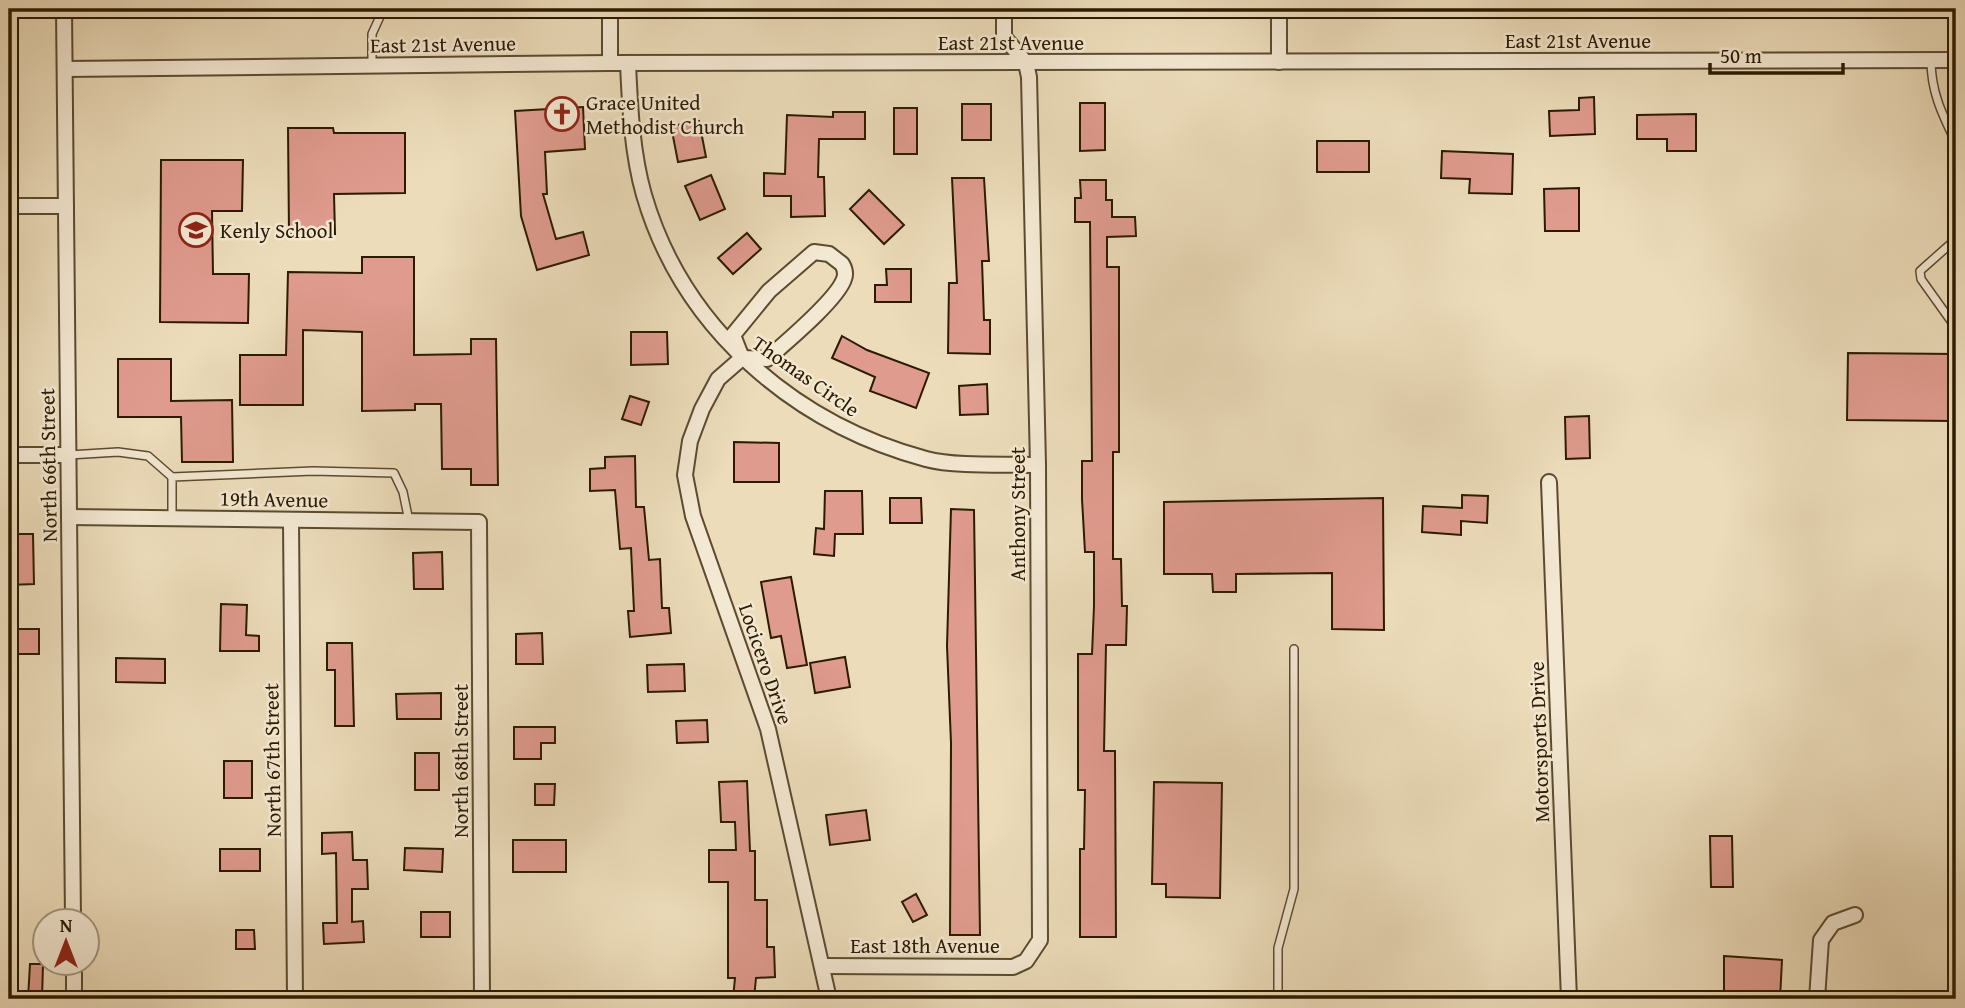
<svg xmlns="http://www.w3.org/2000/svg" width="1965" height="1008" font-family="'Gentium Book Plus',serif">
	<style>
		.building { fill: #df9b8e; stroke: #2c1b01; stroke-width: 2 }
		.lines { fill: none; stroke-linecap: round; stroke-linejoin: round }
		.lane-casing { stroke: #5c4b2f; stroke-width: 10 }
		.street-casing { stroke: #5c4b2f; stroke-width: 18 }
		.lane { stroke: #f3e8d2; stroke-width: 7 }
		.street { stroke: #f3e8d2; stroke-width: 14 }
		.labels { text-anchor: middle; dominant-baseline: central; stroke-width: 5; stroke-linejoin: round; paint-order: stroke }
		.street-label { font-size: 21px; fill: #2c1b01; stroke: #f3e8d2 }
		.poi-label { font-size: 21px; fill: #2c1b01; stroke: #f3e8d2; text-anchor: start }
	</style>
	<rect width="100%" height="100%" fill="#ecdcba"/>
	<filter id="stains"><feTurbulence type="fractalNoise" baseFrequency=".00286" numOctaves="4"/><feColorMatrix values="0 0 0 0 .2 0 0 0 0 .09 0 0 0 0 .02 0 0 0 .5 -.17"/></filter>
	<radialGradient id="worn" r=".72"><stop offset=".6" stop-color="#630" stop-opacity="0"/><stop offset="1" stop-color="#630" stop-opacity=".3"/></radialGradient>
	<g class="building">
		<polygon points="1594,97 1595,134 1550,136 1549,111 1579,110 1579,98"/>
		<polygon points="1080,103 1105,103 1105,150 1080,151"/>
		<rect x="962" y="104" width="29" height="36"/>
		<polygon points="583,107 585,149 545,152 547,194 543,194 556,239 583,232 589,255 537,270 521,216 515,111"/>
		<rect x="894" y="108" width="23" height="46"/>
		<polygon points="833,112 865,112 865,139 819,139 818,177 824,177 825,216 791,217 791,196 764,196 764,173 785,174 787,115 833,117"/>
		<polygon points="1696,114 1696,151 1667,151 1667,139 1637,139 1637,115"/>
		<polygon points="699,121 706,157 678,162 671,126"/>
		<polygon points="288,128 333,128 334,133 405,133 405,193 334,194 335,234 289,234"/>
		<rect x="1317" y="141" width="52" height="31"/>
		<polygon points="1442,151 1513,154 1512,194 1469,193 1470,179 1441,178"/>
		<polygon points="161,160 243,160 242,211 212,211 213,274 249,274 248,323 160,322"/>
		<polygon points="711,175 725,209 700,220 685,186"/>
		<polygon points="952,178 984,178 989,261 982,261 984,320 990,320 990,354 948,353 949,283 957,283"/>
		<polygon points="1080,180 1106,180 1106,200 1112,200 1112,217 1135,217 1136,236 1107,237 1107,267 1119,267 1119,452 1113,452 1113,559 1121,559 1122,606 1127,606 1126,645 1106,645 1104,751 1115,751 1116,937 1080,937 1080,849 1084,849 1085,790 1078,790 1078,654 1092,654 1094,606 1094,552 1085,552 1082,499 1082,461 1092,461 1090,222 1075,222 1075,198 1081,198"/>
		<polygon points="1579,188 1579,231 1545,231 1544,189"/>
		<polygon points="869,190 904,225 884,244 850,209"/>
		<polygon points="747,233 761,249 733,274 718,258"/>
		<polygon points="362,257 414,257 414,355 471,354 471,339 496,339 498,485 471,485 471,469 442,469 441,404 415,404 415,410 362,411 362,332 303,330 303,405 240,405 240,355 286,355 288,272 362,273"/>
		<polygon points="886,269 911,269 911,302 875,302 875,285 887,285"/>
		<polygon points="631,332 667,332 668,364 631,365"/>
		<polygon points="842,336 867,350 929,373 916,408 870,391 875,377 832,358"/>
		<polygon points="1848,353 1956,354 1956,421 1847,420"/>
		<polygon points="118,359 171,359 171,401 232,400 233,462 182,462 181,417 118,417"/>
		<polygon points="987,384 988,414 960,415 959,386"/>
		<polygon points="630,396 649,402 641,425 622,419"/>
		<polygon points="1589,416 1590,458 1566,459 1565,417"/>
		<polygon points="734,442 779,443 779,482 734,482"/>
		<polygon points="635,456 636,507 644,507 649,560 660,559 662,608 669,608 671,633 630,637 628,611 634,611 631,548 620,549 615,490 590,491 590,469 605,468 605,457"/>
		<polygon points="825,491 862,491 863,534 835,534 834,556 814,554 816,528 824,529"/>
		<polygon points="1462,495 1488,496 1487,523 1461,521 1461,535 1422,532 1423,506 1462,508"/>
		<polygon points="890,498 921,498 922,523 890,523"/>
		<polygon points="1383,498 1384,630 1332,629 1332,573 1236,574 1236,592 1213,592 1212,574 1164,574 1164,502"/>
		<polygon points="951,509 974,510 980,935 950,935 951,743 947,646"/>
		<polygon points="9,534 33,534 34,584 9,585"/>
		<polygon points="442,552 443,589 414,589 413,553"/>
		<polygon points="791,577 807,665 787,668 781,636 771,638 761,582"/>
		<polygon points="221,604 247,605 246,635 259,636 259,651 220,651"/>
		<rect x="9" y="629" width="30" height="25"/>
		<polygon points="542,633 543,664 516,664 516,634"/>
		<polygon points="327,643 352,643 354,726 335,726 335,670 327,670"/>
		<polygon points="845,657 850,687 815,693 810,663"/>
		<polygon points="116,658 165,659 165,683 116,682"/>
		<polygon points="684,664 685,691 648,692 647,665"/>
		<polygon points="441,693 441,719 397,719 396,694"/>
		<polygon points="707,720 708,742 677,743 676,721"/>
		<polygon points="514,727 555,727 555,743 541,743 541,759 514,759"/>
		<rect x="415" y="753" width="24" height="37"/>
		<rect x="224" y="761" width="28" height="37"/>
		<polygon points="747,781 750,851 755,851 755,900 767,900 767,947 774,947 775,977 756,978 754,999 733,999 735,978 728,978 728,882 709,882 709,850 736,850 735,822 721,822 719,782"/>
		<polygon points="1154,782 1222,783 1220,898 1166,897 1166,884 1152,884"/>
		<polygon points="535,784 555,784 554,805 535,805"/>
		<polygon points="866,810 870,840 830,845 826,815"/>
		<polygon points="352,832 353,860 367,860 368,889 352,889 352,922 363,921 364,942 324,944 323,923 337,923 336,853 322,854 322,833"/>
		<polygon points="1710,836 1732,836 1733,887 1711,887"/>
		<rect x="513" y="840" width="53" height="32"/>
		<polygon points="405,848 443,849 442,872 404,870"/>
		<rect x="220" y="849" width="40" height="22"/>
		<polygon points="916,894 927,915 913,922 902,902"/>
		<rect x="421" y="912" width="29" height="25"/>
		<polygon points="236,930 254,930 255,949 236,949"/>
		<polygon points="1724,956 1782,960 1780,999 1724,999"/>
		<polygon points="30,964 43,964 42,999 28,999"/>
	</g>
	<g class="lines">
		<g class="lane-casing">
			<g id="lane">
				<path d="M 1931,60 C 1931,92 1942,114 1956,143"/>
				<polyline points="372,65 372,34 382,12 391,9"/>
				<polyline points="1956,239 1920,271 1921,279 1956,328"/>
				<polyline points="69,455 118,452 148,456 172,477"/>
				<polyline points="172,518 172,477 313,471 394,473 403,492 409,521"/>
				<polyline points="1278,999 1278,948 1294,889 1294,649"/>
			</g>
		</g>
		<g class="street-casing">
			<g id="street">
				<polyline points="64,9 73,920"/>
				<polyline points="610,9 610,63"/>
				<polyline points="1279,9 1279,62"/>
				<path d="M 628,64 C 630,108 632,153 644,195 C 683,329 795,424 926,459 C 956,467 1006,464 1038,465"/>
				<polyline points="65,69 610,63 1956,60"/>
				<polyline points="9,206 66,206"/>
				<path d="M 742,358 L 733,335 L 769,291 L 814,252 L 829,254 L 842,264 C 845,269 846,274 844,279 C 837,300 785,343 767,359 L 742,358 L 718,379 L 702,409 L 690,441 L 685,475 L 693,516 L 768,729 L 829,999"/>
				<polyline points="9,455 69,455"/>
				<polyline points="1549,482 1569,999"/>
				<polyline points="69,517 479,522 482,999"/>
				<polyline points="291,521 295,999"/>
				<polyline points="74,962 74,999"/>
				<polyline points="823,966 1013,967 1026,961 1040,940 1038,465 1029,77 1026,63 1004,37 1004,9"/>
				<polyline points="1817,999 1821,940 1833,923 1855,915"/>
			</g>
		</g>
		<use href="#lane" class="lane"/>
		<use href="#street" class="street"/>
	</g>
	<defs>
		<g id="church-ring" transform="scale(1.75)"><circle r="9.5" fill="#f3e8d2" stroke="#8f2418" stroke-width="1.5"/><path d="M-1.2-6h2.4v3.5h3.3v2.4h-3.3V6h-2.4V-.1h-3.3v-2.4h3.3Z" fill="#8f2418"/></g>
		<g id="school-ring" transform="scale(1.75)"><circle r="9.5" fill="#f3e8d2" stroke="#8f2418" stroke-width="1.5"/><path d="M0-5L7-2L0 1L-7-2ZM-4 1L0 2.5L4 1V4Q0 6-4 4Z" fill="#8f2418"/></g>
	</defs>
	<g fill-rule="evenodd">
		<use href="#church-ring" x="562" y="114"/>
		<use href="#school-ring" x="196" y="230"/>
	</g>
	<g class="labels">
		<g class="street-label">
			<text x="1578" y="40">East 21st Avenue</text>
			<text x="1011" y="42">East 21st Avenue</text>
			<text transform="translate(443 44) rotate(-1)">East 21st Avenue</text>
			<text transform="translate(806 376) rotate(35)">Thomas Circle</text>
			<text transform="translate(48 465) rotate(-91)">North 66th Street</text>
			<text transform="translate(274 499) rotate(1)">19th Avenue</text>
			<text transform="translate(1017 514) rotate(-90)">Anthony Street</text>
			<text transform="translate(766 664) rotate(71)">Locicero Drive</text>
			<text transform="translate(1539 742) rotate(-92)">Motorsports Drive</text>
			<text transform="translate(272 760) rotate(-91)">North 67th Street</text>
			<text transform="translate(460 761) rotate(-90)">North 68th Street</text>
			<text x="925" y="945">East 18th Avenue</text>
		</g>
		<g class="poi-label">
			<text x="586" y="102">Grace United<tspan x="586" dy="24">Methodist Church</tspan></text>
			<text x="220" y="230">Kenly School</text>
		</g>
	</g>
	<rect width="1965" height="1008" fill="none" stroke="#ecdcba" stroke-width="35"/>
	<rect x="10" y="10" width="1944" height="987" fill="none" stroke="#2c1b01" stroke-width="3.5"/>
	<rect x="18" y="18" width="1930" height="973" fill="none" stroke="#2c1b01" stroke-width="2"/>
	<g transform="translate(66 942)"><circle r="33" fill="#f3e8d2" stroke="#a3967e" stroke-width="2"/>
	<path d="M0-5L12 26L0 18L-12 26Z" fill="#8f2418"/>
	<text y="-10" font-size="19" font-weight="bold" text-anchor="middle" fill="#2c1b01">N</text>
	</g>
	<path d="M1710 63v10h133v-10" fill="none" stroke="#2c1b01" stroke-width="3.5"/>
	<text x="1720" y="63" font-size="21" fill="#2c1b01" stroke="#f3e8d2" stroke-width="5" paint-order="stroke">50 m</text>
	<rect width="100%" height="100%" filter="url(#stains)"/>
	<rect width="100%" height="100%" fill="url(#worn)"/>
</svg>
